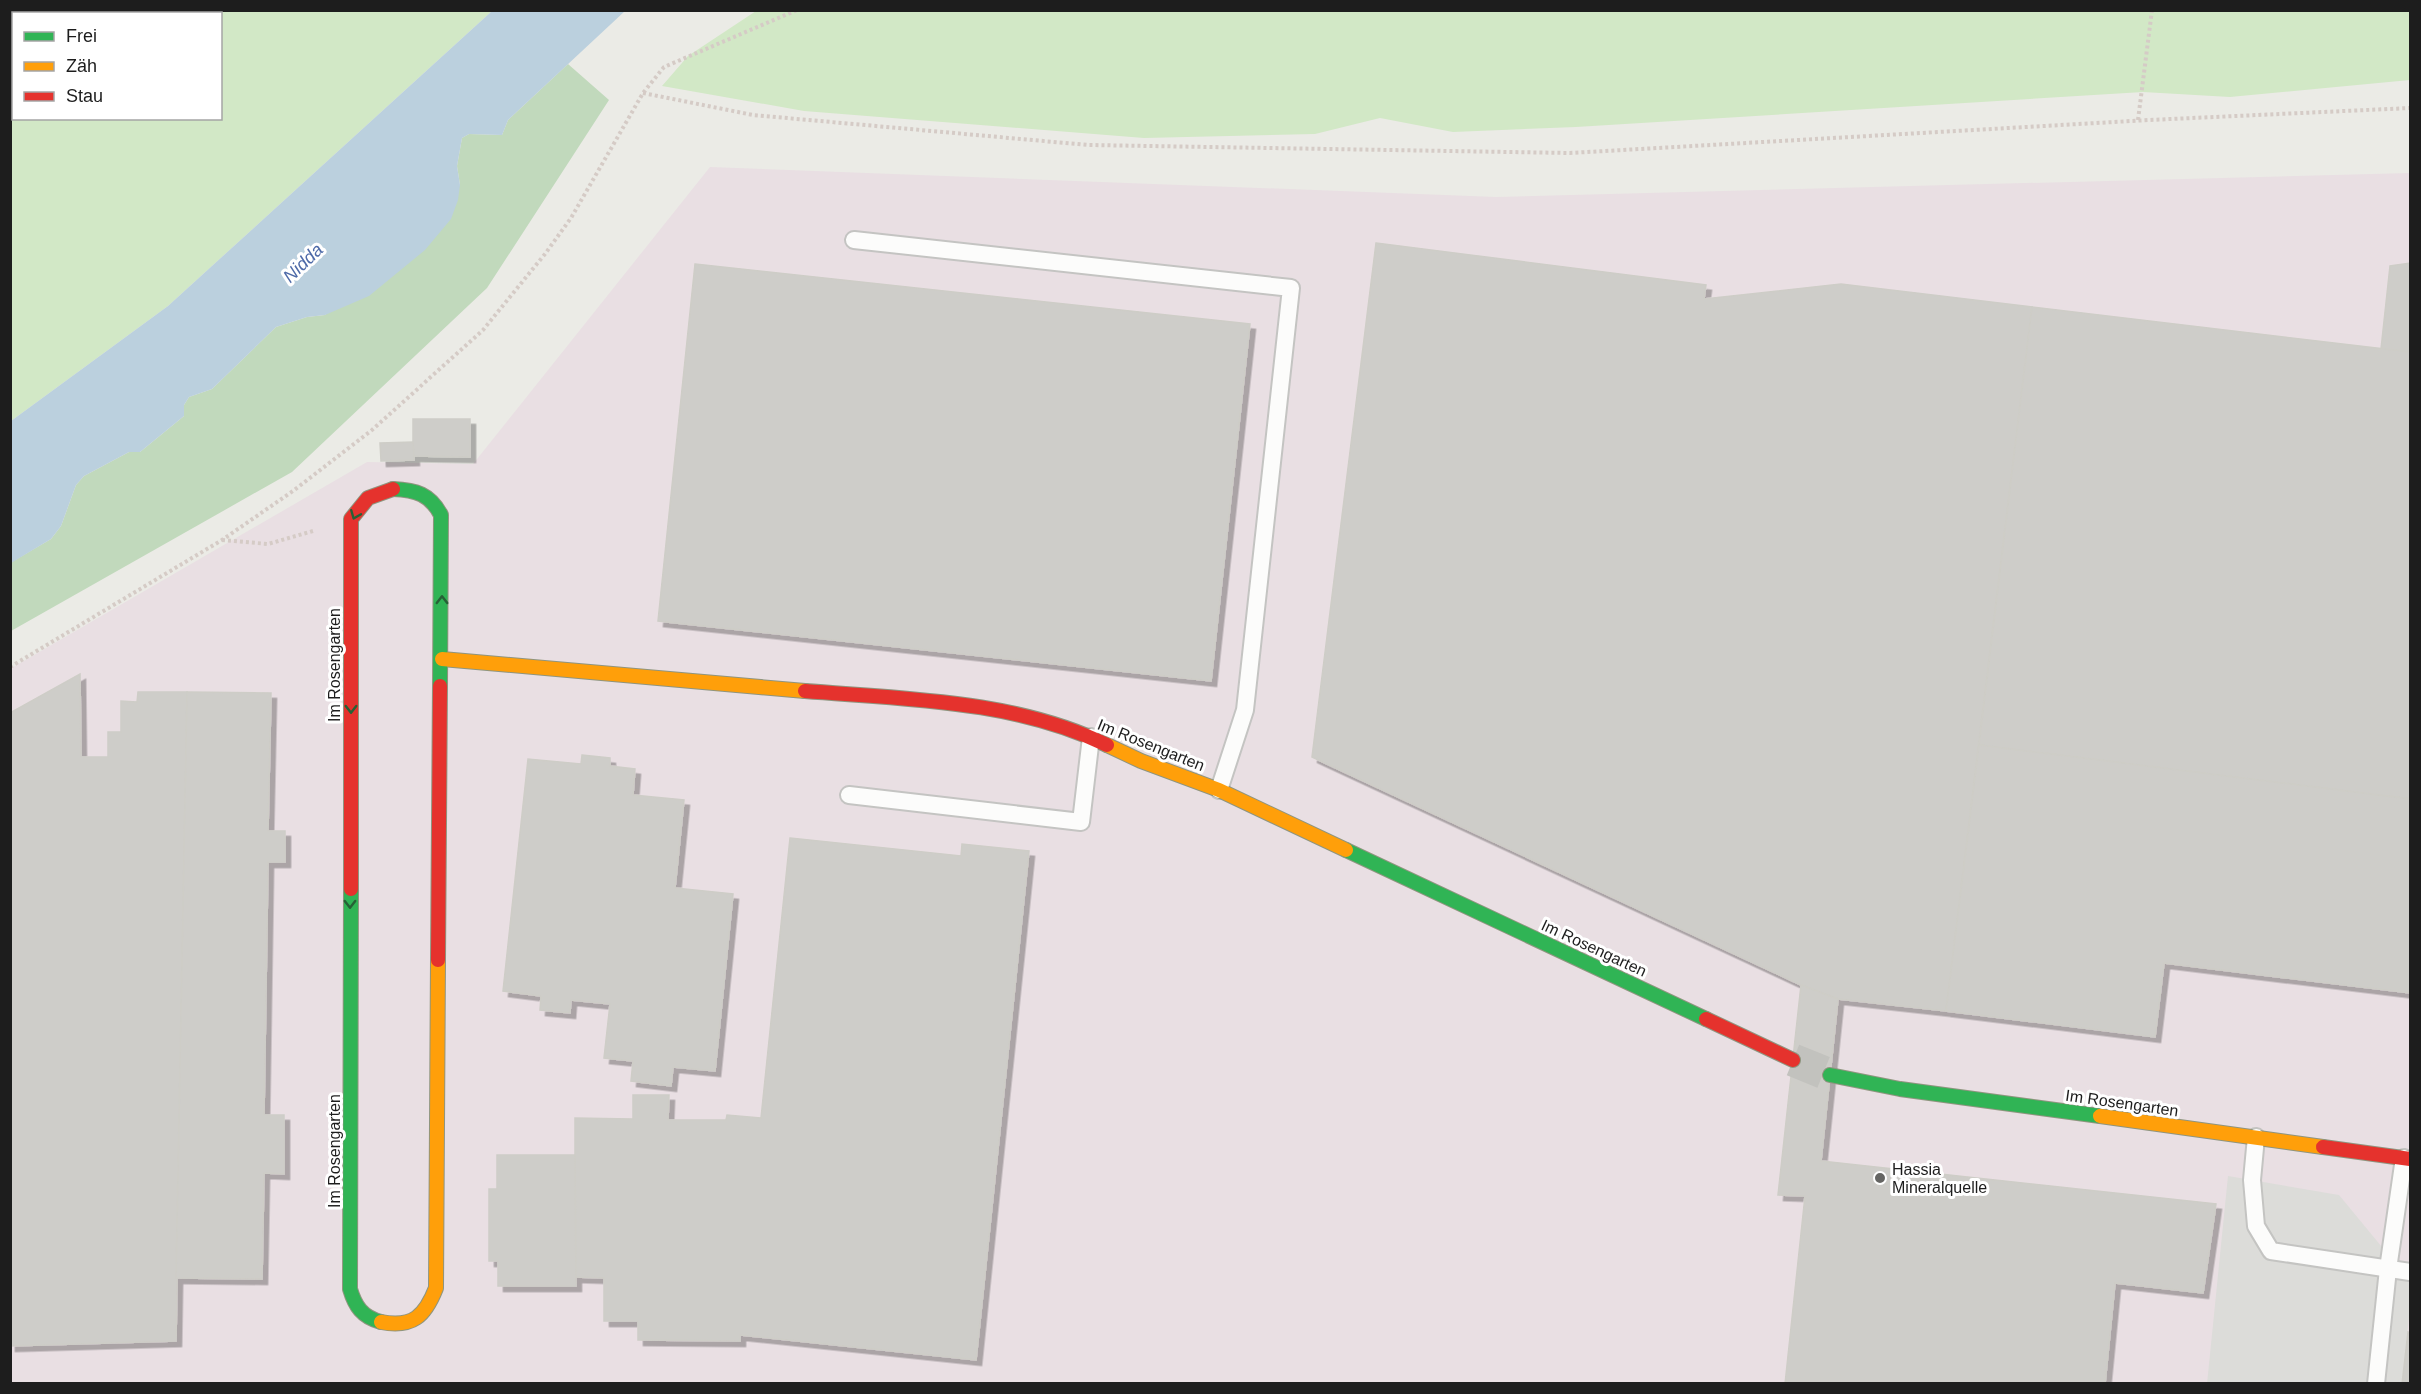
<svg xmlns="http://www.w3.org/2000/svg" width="2421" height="1394" font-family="Arial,sans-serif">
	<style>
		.industrial { fill: #e9dfe3 }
		.grass { fill: #d2e8c6; fill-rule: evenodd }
		.forest { fill: #c1d9bc }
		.parking { fill: #dcdcd9 }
		.water { fill: #bbd0de }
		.building { fill: #cecdc9; stroke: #cecdc7; stroke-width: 1.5; filter: url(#shadow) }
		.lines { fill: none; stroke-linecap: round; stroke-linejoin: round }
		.secondary-tunnel { stroke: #c2c2be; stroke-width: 33; stroke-dasharray: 33 16; stroke-linecap: butt }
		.lane-casing { stroke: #c4c4c2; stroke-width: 20 }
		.fast-casing { stroke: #8f957f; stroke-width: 16 }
		.slow-casing { stroke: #8f957f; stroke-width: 16 }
		.jam-casing { stroke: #8f957f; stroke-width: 16 }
		.path { stroke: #d5cbc6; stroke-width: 4; stroke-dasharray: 3 3; stroke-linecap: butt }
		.lane { stroke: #fcfcfb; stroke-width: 16 }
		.fast { stroke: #30b455; stroke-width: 14 }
		.slow { stroke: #ff9f0a; stroke-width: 14 }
		.jam { stroke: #e5322d; stroke-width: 14 }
		.oneway { stroke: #266136 }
		.poi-dot { fill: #656563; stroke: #fff; stroke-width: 2 }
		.labels { text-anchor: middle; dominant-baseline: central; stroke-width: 6; stroke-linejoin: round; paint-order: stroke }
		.street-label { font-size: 16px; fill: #1d1d1d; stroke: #fff }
		.poi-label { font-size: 16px; fill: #1d1d1d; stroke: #fff; text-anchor: start }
		.water-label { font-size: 18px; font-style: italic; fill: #4e6aa8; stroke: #fff }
	</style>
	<defs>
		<filter id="shadow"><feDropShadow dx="5.5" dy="5.5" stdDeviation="0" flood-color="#0004"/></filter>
	</defs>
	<rect width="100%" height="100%" fill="#ebebe6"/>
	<polygon class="industrial" points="710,167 1496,197 2410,173 2410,1383 11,1383 10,669 367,462 473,464"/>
	<g class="grass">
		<path d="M 11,11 L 492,11 L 168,306 L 11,421 ZM 14,14 L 220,14 L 220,118 L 14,118 Z"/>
		<polygon points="756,11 2410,10 2410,80 2230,97 2143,92 1576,127 1453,132 1380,118 1315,134 1144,138 804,111 662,86 688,56"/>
	</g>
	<polygon class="forest" points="568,64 609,100 487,288 292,472 11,631 10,563 51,539 61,526 76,485 84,476 129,452 140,452 184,416 184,405 189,397 212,389 276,327 307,317 325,315 460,185 457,166 462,138 469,134 502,135 508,120"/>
	<polygon class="parking" points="2228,1176 2339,1195 2410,1281 2410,1308 2402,1383 2207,1384"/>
	<polygon class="water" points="492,11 625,11 508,120 502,135 469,134 462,138 457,166 460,185 458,200 451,219 425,250 369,296 325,315 307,317 276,327 212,389 189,397 184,405 184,416 140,452 129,452 84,476 76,485 61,526 51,539 11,563 11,421 168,306"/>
	<g class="building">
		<polygon points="1376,243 1706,285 1704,299 1841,284 2032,307 1946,1011 1838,999 1801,985 1312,757"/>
		<polygon points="2410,263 2410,352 2381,349 2390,266"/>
		<polygon points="695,264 1250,324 1211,681 658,621"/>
		<polygon points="2032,307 2410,352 2410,799 1979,745"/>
		<polygon points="413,419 470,419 470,457 413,456"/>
		<polygon points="413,442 414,460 381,461 380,443"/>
		<polygon points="80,674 81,757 108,757 108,732 121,732 121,701 137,702 138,692 187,692 176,1341 10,1346 10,713"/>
		<polygon points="187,692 271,693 268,831 285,831 285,862 268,862 264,1115 284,1115 284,1174 264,1173 262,1279 176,1278"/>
		<polygon points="1979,745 2410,799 2410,993 2164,963 2155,1037 1946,1011"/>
		<polygon points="582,755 610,758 610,766 635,769 633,795 684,800 675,888 733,894 715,1071 673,1067 671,1086 631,1081 633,1061 604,1058 610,1004 571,1000 570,1013 540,1010 541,996 503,991 528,759 581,764"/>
		<polygon points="790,838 961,856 962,844 1029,851 976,1360 740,1335 740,1341 638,1340 638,1321 604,1321 604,1278 575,1277 575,1118 633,1119 633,1095 669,1095 668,1120 726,1120 727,1115 761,1118"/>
		<polygon points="1801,985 1838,999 1821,1161 2216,1204 2203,1293 2115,1283 2105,1384 1785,1384 1805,1196 1778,1195"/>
		<polygon points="497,1155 575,1155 576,1286 498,1286 498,1261 489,1261 489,1189 497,1189"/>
		<polygon points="2408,1332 2410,1333 2410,1384 2402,1384"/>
	</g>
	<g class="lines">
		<polyline class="secondary-tunnel" points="1793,1060 1830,1075"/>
		<g class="lane-casing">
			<g id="lane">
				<polyline points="854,240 1291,288 1245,710 1219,790"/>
				<polyline points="849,795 1081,822 1091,737"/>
				<polyline points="2256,1137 2252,1180 2256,1226 2271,1251 2410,1272"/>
				<polyline points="2376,1384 2388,1269 2404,1158"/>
			</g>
		</g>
		<g class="fast-casing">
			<g id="fast">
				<path d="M 393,489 C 416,490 430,494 441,515 L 440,686"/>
				<polyline points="1346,850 1706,1019"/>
				<path d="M 351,889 L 350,1289 C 355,1306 362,1317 381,1322"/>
				<polyline points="1830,1075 1900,1089 2100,1116"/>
			</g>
		</g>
		<g class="slow-casing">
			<g id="slow">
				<polyline points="442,659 805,691"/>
				<polyline points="1107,745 1141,761 1219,790 1346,850"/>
				<polyline points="2100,1116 2323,1147"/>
				<path d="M 381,1322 C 413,1328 425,1316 436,1288 L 438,960"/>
			</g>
		</g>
		<g class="jam-casing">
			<g id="jam">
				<path d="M 805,691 C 906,699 1015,700 1107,745"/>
				<polyline points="351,889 351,519 368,498 393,489"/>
				<polyline points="438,960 440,686"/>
				<polyline points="1706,1019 1793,1060"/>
				<polyline points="2323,1147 2410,1159"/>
			</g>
		</g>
		<g class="path">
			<polyline points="643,93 753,115 1088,145 1570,153 2149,120 2410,108"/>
			<polyline points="2138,120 2152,10"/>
			<polyline points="222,540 268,544 313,531"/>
			<polyline points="10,667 222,540 293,491 372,430 483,330 545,254 571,218 643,93 664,67 797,10"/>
		</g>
		<use href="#lane" class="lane"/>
		<use href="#fast" class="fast"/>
		<use href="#slow" class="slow"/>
		<use href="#jam" class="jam"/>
	</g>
	<defs><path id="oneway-chevron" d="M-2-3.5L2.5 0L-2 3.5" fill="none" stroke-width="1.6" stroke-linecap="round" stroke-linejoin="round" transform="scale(1.5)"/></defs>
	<g class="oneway">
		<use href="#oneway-chevron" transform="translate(355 515) rotate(112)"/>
		<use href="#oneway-chevron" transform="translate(442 600) rotate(-90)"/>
		<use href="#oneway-chevron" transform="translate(351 709) rotate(90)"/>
		<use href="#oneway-chevron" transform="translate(350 904) rotate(90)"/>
	</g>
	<circle class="poi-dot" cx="1880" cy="1178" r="6"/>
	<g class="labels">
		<g class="street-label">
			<text transform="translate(334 665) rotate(-90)">Im Rosengarten</text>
			<text transform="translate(1151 745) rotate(22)">Im Rosengarten</text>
			<text transform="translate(1594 948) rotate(25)">Im Rosengarten</text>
			<text transform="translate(2122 1103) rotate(8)">Im Rosengarten</text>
			<text transform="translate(334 1151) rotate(-90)">Im Rosengarten</text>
		</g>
		<g class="poi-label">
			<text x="1892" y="1169">Hassia<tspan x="1892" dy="18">Mineralquelle</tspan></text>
		</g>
		<g class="water-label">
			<text transform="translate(303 263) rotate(-44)">Nidda</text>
		</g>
	</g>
	<rect width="2421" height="1394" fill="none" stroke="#1d1d1d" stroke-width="24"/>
	<rect x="12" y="12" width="210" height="108" fill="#ffffff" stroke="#a5a5a5" stroke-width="1.5"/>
	<rect x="24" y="32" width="30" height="9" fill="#30b455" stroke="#a5a5a5" stroke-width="1.5"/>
	<text x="66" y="42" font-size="18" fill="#1d1d1d">Frei</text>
	<rect x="24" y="62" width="30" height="9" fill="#ff9f0a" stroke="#a5a5a5" stroke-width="1.5"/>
	<text x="66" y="72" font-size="18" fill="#1d1d1d">Zäh</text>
	<rect x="24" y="92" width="30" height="9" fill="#e5322d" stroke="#a5a5a5" stroke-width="1.5"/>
	<text x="66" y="102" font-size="18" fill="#1d1d1d">Stau</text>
</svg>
